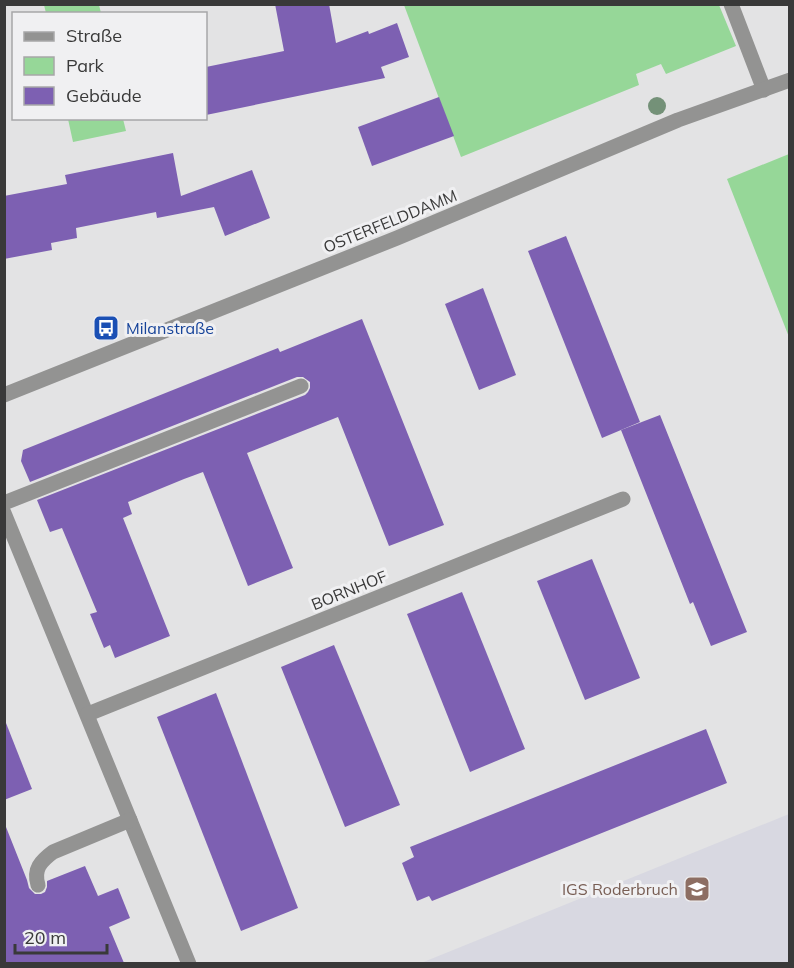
<svg xmlns="http://www.w3.org/2000/svg" width="794" height="968" font-family="Mulish,sans-serif">
	<style>
		.built { fill: #d8d8e1 }
		.green { fill: #96d798 }
		.building { fill: #7d60b2 }
		.lines { fill: none; stroke-linecap: round; stroke-linejoin: round }
		.minor { stroke: #939392; stroke-width: 15 }
		.tree { fill: #749178 }
		.labels { text-anchor: middle; dominant-baseline: central; stroke-width: 6; stroke-linejoin: round; paint-order: stroke }
		.street-label { font-size: 16px; fill: #393939; stroke: #f0f0f2 }
		.transit-label { font-size: 16px; fill: #164399; stroke: #f0f0f2; text-anchor: start }
		.education-label { font-size: 16px; fill: #785e54; stroke: #f0f0f2; text-anchor: end }
	</style>
	<rect width="100%" height="100%" fill="#e3e3e4"/>
	<polygon class="built" points="789,814 789,963 421,963"/>
	<g class="green">
		<polygon points="44,5 99,5 101,13 46,13"/>
		<polygon points="404,5 719,5 736,46 666,74 661,64 636,74 639,85 461,157"/>
		<polygon points="68,119 123,119 126,131 73,142"/>
		<polygon points="789,154 789,337 727,179"/>
	</g>
	<g class="building">
		<polygon points="275,4 329,4 336,43 368,31 369,34 397,23 409,57 381,67 385,78 206,115 206,67 284,51"/>
		<polygon points="439,97 454,136 372,166 358,127"/>
		<polygon points="173,153 181,196 252,170 270,218 225,236 214,207 157,218 156,212 76,228 77,238 51,243 52,250 4,259 4,196 67,184 65,175"/>
		<polygon points="566,236 640,422 602,438 528,251"/>
		<polygon points="483,288 516,375 479,390 445,304"/>
		<polygon points="362,319 444,525 389,546 338,417 247,453 293,568 248,586 203,472 184,479 128,502 132,514 123,518 170,636 115,658 110,645 104,648 90,614 97,612 62,528 50,532 37,500 305,395 308,392 310,388 310,382 303,377 297,377 30,482 21,461 23,450 278,348 280,352"/>
		<polygon points="660,415 747,632 711,646 693,602 690,604 621,430"/>
		<polygon points="592,559 640,678 585,700 537,581"/>
		<polygon points="462,592 525,749 470,772 407,614"/>
		<polygon points="334,645 400,805 345,827 281,667"/>
		<polygon points="216,693 298,908 241,931 157,717"/>
		<polygon points="6,723 32,789 4,800 4,724"/>
		<polygon points="706,729 727,783 432,901 429,896 417,901 402,863 414,857 410,847"/>
		<polygon points="4,827 6,827 27,880 29,888 35,894 41,894 45,892 47,887 47,881 85,866 98,896 118,888 130,918 109,927 124,963 4,963"/>
	</g>
	<g class="lines">
		<g class="minor">
			<polyline points="731,4 764,90"/>
			<polyline points="4,395 397,238 678,120 790,80"/>
			<polyline points="4,503 301,386"/>
			<polyline points="4,513 189,964"/>
			<polyline points="88,714 623,499"/>
			<path d="M 38,885 C 33,869 41,861 53,852 L 130,820"/>
		</g>
	</g>
	<circle class="tree" cx="657" cy="106" r="9"/>
	<defs>
		<g id="bus-square" transform="scale(1.35)"><rect x="-9" y="-9" width="18" height="18" rx="4" fill="#1a4fb4" stroke="#f0f0f2"/><path d="M-5-6H5V4H4V6H2V4H-2V6H-4V4H-5ZM-3.5-4V0h7V-4ZM-3.5 1.2v1.5H-2V1.2ZM2 1.2v1.5H3.5V1.2Z" fill="#fff"/></g>
		<g id="school-square" transform="scale(1.35)"><rect x="-9" y="-9" width="18" height="18" rx="4" fill="#8d6e63" stroke="#f0f0f2"/><path d="M0-5L7-2L0 1L-7-2ZM-4 1L0 2.5L4 1V4Q0 6-4 4Z" fill="#fff"/></g>
	</defs>
	<g fill-rule="evenodd">
		<use href="#bus-square" x="106" y="328"/>
		<use href="#school-square" x="697" y="889"/>
	</g>
	<g class="labels">
		<g class="street-label">
			<text transform="translate(390 221) rotate(-22)">OSTERFELDDAMM</text>
			<text transform="translate(349 590) rotate(-22)">BORNHOF</text>
		</g>
		<g class="transit-label">
			<text x="126" y="328">Milanstraße</text>
		</g>
		<g class="education-label">
			<text x="678" y="889">IGS Roderbruch</text>
		</g>
	</g>
	<rect width="794" height="968" fill="none" stroke="#393939" stroke-width="12"/>
	<rect x="12" y="12" width="195" height="108" fill="#f0f0f2" stroke="#a7a7a8" stroke-width="1.5"/>
	<rect x="24" y="32" width="30" height="9" fill="#939392" stroke="#a7a7a8" stroke-width="1.5"/>
	<text x="66" y="42" font-size="18" fill="#393939">Straße</text>
	<rect x="24" y="57" width="30" height="18" fill="#96d798" stroke="#a7a7a8" stroke-width="1.5"/>
	<text x="66" y="72" font-size="18" fill="#393939">Park</text>
	<rect x="24" y="87" width="30" height="18" fill="#7d60b2" stroke="#a7a7a8" stroke-width="1.5"/>
	<text x="66" y="102" font-size="18" fill="#393939">Gebäude</text>
	<path d="M15 944v9h92v-9" fill="none" stroke="#393939" stroke-width="3"/>
	<text x="24" y="944" font-size="18" fill="#393939" stroke="#f0f0f2" stroke-width="4.5" paint-order="stroke">20 m</text>
</svg>
